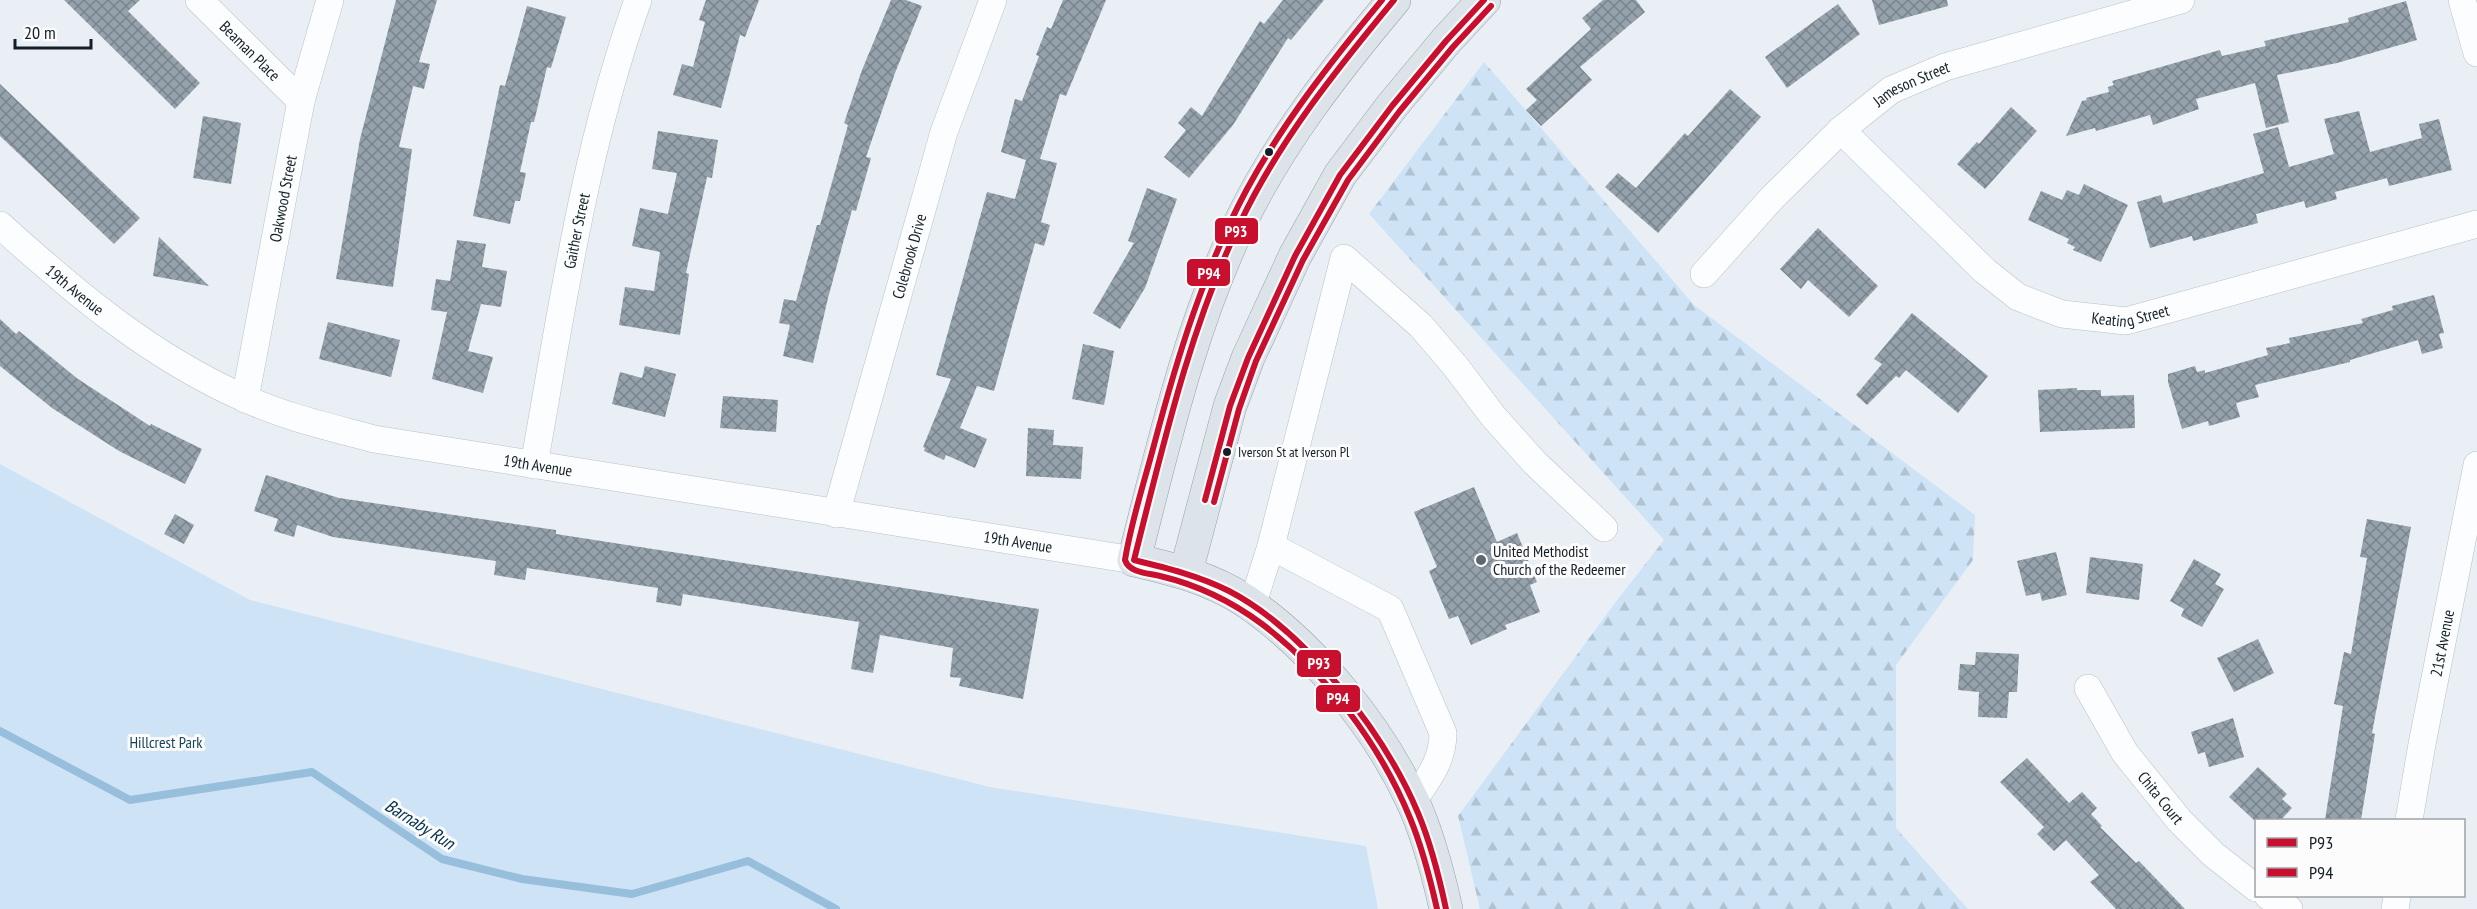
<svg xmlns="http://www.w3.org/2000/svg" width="2477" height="909" font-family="'PT Sans Narrow',sans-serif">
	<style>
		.green { fill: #cee4f6 }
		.forest { fill: url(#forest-firs) }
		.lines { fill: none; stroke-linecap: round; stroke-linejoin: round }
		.stream { stroke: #97bfdc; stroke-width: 8 }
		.building { fill: url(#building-cross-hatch) }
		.minor-casing { stroke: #b8c0c7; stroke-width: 28 }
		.major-casing { stroke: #92a1ab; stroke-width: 34 }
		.minor { stroke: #fcfdfe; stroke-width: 27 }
		.major { stroke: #dce4e9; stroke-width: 33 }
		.bus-1-casing { stroke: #fcfcfc; stroke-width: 10 }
		.bus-2-casing { stroke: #fcfcfc; stroke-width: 10 }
		.bus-1 { stroke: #c8102e; stroke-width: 6 }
		.bus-2 { stroke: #c8102e; stroke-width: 6 }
		.bus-dot { fill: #131e27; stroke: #fcfcfc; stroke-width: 2 }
		.poi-dot { fill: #5e676f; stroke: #fcfcfc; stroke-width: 2 }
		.labels { text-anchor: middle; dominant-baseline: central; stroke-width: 6; stroke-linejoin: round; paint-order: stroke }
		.bus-label { font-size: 14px; fill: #131e27; stroke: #fcfcfc; text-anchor: start }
		.street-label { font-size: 16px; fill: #131e27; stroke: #fcfcfc }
		.poi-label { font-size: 16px; fill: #131e27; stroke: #fcfcfc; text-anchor: start }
		.park-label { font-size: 16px; fill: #153f5b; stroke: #fcfcfc }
		.water-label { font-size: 18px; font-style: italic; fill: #012f4a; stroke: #fcfcfc }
		.line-badge { stroke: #fcfcfc; stroke-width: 2 }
		.badge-label { font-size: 16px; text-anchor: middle; font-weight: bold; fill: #fff }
	</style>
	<defs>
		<pattern id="forest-firs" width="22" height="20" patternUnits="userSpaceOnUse" patternTransform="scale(1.5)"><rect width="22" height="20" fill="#cee4f6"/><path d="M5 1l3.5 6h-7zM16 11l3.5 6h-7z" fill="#b0c3d3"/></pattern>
		<pattern id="building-cross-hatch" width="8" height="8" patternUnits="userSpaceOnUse" patternTransform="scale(1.5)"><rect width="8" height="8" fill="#95a2ac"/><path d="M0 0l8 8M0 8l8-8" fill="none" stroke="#78838c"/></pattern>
	</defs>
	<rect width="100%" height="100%" fill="#e9eff5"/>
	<polygon class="green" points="0,464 250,600 990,787 1366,846 1378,909 0,909"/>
	<polygon class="forest" points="1484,62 1694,305 1975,515 1973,560 1896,665 1896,828 1968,909 1480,909 1458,816 1615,603 1664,540 1369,214"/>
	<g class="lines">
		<polyline class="stream" points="0,731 130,800 312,772 442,859 522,879 632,894 748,861 836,909"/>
	</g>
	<g class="building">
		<polygon points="64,0 140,0 128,11 200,83 175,109"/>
		<polygon points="396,0 437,0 419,62 430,64 424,89 413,86 399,147 412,149 393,287 336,279 360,139"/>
		<polygon points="706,0 759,0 745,37 740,35 721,108 673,95 682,64 693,67 705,22 699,20"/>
		<polygon points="891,0 906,0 922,6 895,73 866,157 871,158 856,211 852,210 828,298 813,363 783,356 790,325 779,323 784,299 796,301 817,225 820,225 848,125 844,123 862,70"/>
		<polygon points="1063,0 1106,0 1066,96 1060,94 1040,159 1057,163 1041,222 1050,225 1044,246 1035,243 994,391 977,386 960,428 987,439 975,468 946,455 944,460 924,451 925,448 923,447 951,379 936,375 987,192 1015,199 1026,160 1001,152 1015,99 1022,101 1039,56 1036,55 1047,27 1051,29"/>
		<polygon points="1283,0 1324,0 1291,40 1288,38 1233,125 1189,178 1164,157 1186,130 1178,123 1191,107 1202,116 1260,21 1264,24"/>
		<polygon points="1603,0 1636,0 1645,12 1580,67 1592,80 1541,126 1526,110 1537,100 1526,89 1591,29 1582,18"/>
		<polygon points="1872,0 1947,0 1948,6 1879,25"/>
		<polygon points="2406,1 2417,40 2337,63 2277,75 2289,122 2266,128 2255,83 2196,99 2199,109 2153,125 2150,115 2096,131 2095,128 2066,136 2082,101 2087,100 2086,98 2109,92 2108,87 2114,85 2112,81 2220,50 2222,56 2266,46 2264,41 2349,22 2348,18"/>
		<polygon points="1838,4 1860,34 1787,88 1765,57"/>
		<polygon points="527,6 566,17 551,68 547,67 534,122 531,122 520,172 526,173 520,201 515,201 510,224 473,216 500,85 505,86"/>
		<polygon points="0,84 140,218 114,244 0,136"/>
		<polygon points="1730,89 1761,117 1658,233 1605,187 1618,173 1636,188 1685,133 1688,136"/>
		<polygon points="2011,107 2037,131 1985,189 1957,164 1977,142 1979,144"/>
		<polygon points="2359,111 2370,152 2422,138 2419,124 2439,119 2452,170 2389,186 2387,178 2335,192 2337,199 2306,208 2304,201 2256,214 2258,223 2193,241 2192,236 2150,248 2137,202 2161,195 2163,203 2264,173 2253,134 2278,127 2289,167 2334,154 2324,119"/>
		<polygon points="203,116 241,123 231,184 193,178"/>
		<polygon points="658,131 718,140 712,178 707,177 686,273 689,274 680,335 619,325 625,287 654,291 660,252 632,246 640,208 668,214 677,173 652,169"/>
		<polygon points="2084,184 2128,205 2101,262 2073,250 2075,247 2067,243 2069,239 2028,220 2041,191 2062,200 2067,190 2079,195"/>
		<polygon points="1147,188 1177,199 1145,288 1120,329 1093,313 1134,243 1128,241"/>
		<polygon points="1818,228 1878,286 1849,317 1808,280 1801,289 1780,269"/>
		<polygon points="159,237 209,286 153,276"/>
		<polygon points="457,240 486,244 482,267 507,271 501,307 481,304 468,351 493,357 483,393 432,379 447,312 431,310 436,279 450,281"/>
		<polygon points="2434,295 2444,333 2439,334 2443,348 2422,354 2418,340 2350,360 2350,362 2255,385 2259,397 2236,403 2240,417 2209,426 2208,421 2182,429 2168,382 2168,374 2195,366 2197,372 2205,370 2205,373 2268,355 2266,348 2290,343 2289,338 2363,323 2361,319 2393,310 2392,306"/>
		<polygon points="1912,313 1988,376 1958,413 1906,370 1899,378 1896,376 1867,405 1856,395 1882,364 1874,359"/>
		<polygon points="0,319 16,334 19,331 78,379 150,426 151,424 202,449 185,484 119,451 52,408 0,366"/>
		<polygon points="328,322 400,340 391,377 319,359"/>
		<polygon points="1083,344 1114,351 1104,405 1072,399"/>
		<polygon points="645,366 676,374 665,417 612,404 620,372 642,378"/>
		<polygon points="2077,388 2077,390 2101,390 2101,396 2134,395 2135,428 2040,432 2038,390"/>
		<polygon points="723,396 778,400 776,432 720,428"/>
		<polygon points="1028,428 1054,430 1053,445 1083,447 1081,479 1026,476"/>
		<polygon points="266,475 339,498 556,530 556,534 1039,609 1023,699 959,686 961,678 950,677 953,648 880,635 873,673 851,669 859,622 683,594 681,606 656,602 658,588 527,568 525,580 494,575 496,561 333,537 297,525 294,537 274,531 278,519 254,511"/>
		<polygon points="1474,487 1497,542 1517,533 1537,582 1530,585 1540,612 1505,625 1507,629 1471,645 1458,616 1449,619 1429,571 1437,567 1414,512"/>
		<polygon points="175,514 194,525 184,544 164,534"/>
		<polygon points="2367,519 2411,527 2372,733 2375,734 2361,820 2325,820 2343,706 2334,704 2344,652 2351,654 2367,558 2360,557"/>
		<polygon points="2056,552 2067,595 2042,601 2040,593 2026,596 2017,561"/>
		<polygon points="2090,557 2143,564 2139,600 2086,593"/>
		<polygon points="2194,559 2221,574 2215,584 2224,589 2202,627 2181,616 2184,609 2170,601"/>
		<polygon points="2258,639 2274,673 2234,692 2217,658"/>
		<polygon points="1976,652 2019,654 2017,692 2009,692 2007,718 1978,717 1979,692 1958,690 1960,664 1975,665"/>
		<polygon points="2233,718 2244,757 2209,767 2205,752 2198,754 2191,732"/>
		<polygon points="2027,758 2069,803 2082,792 2097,808 2091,814 2102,826 2100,827 2136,863 2139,861 2185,909 2116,909 2090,882 2099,875 2066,840 2054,851 2037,834 2044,827 2000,782"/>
		<polygon points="2258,767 2287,794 2282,799 2292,808 2281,820 2254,820 2229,797"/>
	</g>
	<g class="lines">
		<g class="minor-casing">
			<g id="minor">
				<path id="s1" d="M 199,0 L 301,101"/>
				<polyline points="2462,0 2477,53"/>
				<path id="s2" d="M 1841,130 L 1985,271 L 2018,297 L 2062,314 L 2126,321 L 2477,224"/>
				<path id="s3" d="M 0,225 C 74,292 151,357 244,398 C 285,417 330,427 374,439 L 1134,560"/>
				<path id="s4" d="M 1704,274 L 1772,198 L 1841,130 L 1891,90 L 1945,67 L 2181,0"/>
				<path id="s5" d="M 245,399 L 301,101 L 330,0"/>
				<path id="s6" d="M 534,465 C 562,309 584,150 638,0"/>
				<path id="s7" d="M 836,514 L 944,132 L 993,0"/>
				<path d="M 1271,546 L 1390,609 L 1443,733 C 1443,761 1428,779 1413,801"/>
				<polyline points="1252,606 1271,546 1344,258 1421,326 1456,367 1493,416 1535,463 1604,528"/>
				<path id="s8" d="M 2088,688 L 2125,753 L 2179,820 L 2214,855 L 2256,888"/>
				<path id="s9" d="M 2409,820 L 2422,744 L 2477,465"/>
				<polyline points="2268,896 2289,909"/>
				<polyline points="2395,909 2397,896"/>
			</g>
		</g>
		<g class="major-casing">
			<g id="major">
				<path d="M 1394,0 C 1336,69 1279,142 1240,223 C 1189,329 1163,447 1134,560 C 1173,569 1210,578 1244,600 C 1312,645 1378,727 1412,800 C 1428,834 1438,873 1446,909"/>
				<polyline points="1186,572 1230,406 1248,358 1295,256 1340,175 1392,106 1446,41 1484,0"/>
			</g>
		</g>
		<use href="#minor" class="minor"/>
		<use href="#major" class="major"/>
		<g class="bus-1-casing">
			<g id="bus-1">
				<path d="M 1394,0 C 1336,70 1279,141 1240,223 C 1189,330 1163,446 1134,560 C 1167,568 1199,576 1229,591 C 1306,631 1385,734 1418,813 C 1431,844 1439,876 1446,909"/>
				<polyline points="1205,500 1230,406 1248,358 1295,256 1340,175 1392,106 1446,41 1484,0"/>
			</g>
		</g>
		<g class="bus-2-casing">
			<g id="bus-2">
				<path d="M 1382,0 C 1333,59 1284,121 1247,189 C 1204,269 1177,358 1154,445 C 1144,483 1131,522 1125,560 C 1129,573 1149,573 1160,576 C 1198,585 1231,601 1262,624 C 1325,672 1380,744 1410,818 C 1422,847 1430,878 1437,909"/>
				<polyline points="1214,502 1239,409 1256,361 1303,260 1348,180 1399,112 1453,47 1491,6"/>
			</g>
		</g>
		<use href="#bus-1" class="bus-1"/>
		<use href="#bus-2" class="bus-2"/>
	</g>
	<g class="bus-dot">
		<circle cx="1269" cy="152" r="5"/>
		<circle cx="1227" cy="452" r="5"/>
	</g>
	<circle class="poi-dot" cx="1481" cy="560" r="6"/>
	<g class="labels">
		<g class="bus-label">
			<text x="1238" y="452">Iverson St at Iverson Pl</text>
		</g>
		<g class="street-label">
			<text stroke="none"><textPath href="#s1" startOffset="72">Beaman Place</textPath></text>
			<text stroke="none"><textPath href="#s4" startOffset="284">Jameson Street</textPath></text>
			<text stroke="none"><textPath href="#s5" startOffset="204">Oakwood Street</textPath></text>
			<text stroke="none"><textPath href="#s6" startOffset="238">Gaither Street</textPath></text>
			<text stroke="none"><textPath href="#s7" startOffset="268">Colebrook Drive</textPath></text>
			<text stroke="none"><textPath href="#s3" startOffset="99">19th Avenue</textPath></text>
			<text stroke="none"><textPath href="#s2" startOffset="360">Keating Street</textPath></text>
			<text stroke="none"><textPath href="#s3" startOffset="603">19th Avenue</textPath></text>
			<text stroke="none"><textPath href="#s3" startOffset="1089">19th Avenue</textPath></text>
			<text stroke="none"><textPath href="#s9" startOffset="180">21st Avenue</textPath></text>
			<text stroke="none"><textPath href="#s8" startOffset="132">Chita Court</textPath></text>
		</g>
		<g class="poi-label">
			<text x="1493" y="551">United Methodist<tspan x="1493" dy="18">Church of the Redeemer</tspan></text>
		</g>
		<g class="park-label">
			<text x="166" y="742">Hillcrest Park</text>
		</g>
		<g class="water-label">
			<text transform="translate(420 824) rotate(32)">Barnaby Run</text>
		</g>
	</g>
	<g class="line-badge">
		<rect x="1214" y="217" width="45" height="28" rx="6" fill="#c8102e"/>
		<rect x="1186" y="258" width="45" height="29" rx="6" fill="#c8102e"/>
		<rect x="1296" y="649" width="46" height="29" rx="6" fill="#c8102e"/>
		<rect x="1315" y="684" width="46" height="29" rx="6" fill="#c8102e"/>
	</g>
	<g class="badge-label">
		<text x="1236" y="237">P93</text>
		<text x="1209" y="279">P94</text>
		<text x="1319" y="669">P93</text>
		<text x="1338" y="704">P94</text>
	</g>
	<rect x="2255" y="819" width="210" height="78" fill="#fcfcfc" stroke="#9fa3a7" stroke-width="1.5"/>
	<rect x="2267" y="838" width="30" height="9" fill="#c8102e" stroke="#9fa3a7" stroke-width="1.5"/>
	<text x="2309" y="849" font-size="18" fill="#131e27">P93</text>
	<rect x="2267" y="868" width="30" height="9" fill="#c8102e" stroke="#9fa3a7" stroke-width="1.5"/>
	<text x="2309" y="879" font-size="18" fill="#131e27">P94</text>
	<path d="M15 39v9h76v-9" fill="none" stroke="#131e27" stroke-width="3"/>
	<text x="24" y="39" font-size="18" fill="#131e27" stroke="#fcfcfc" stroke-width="4.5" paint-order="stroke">20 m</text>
</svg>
